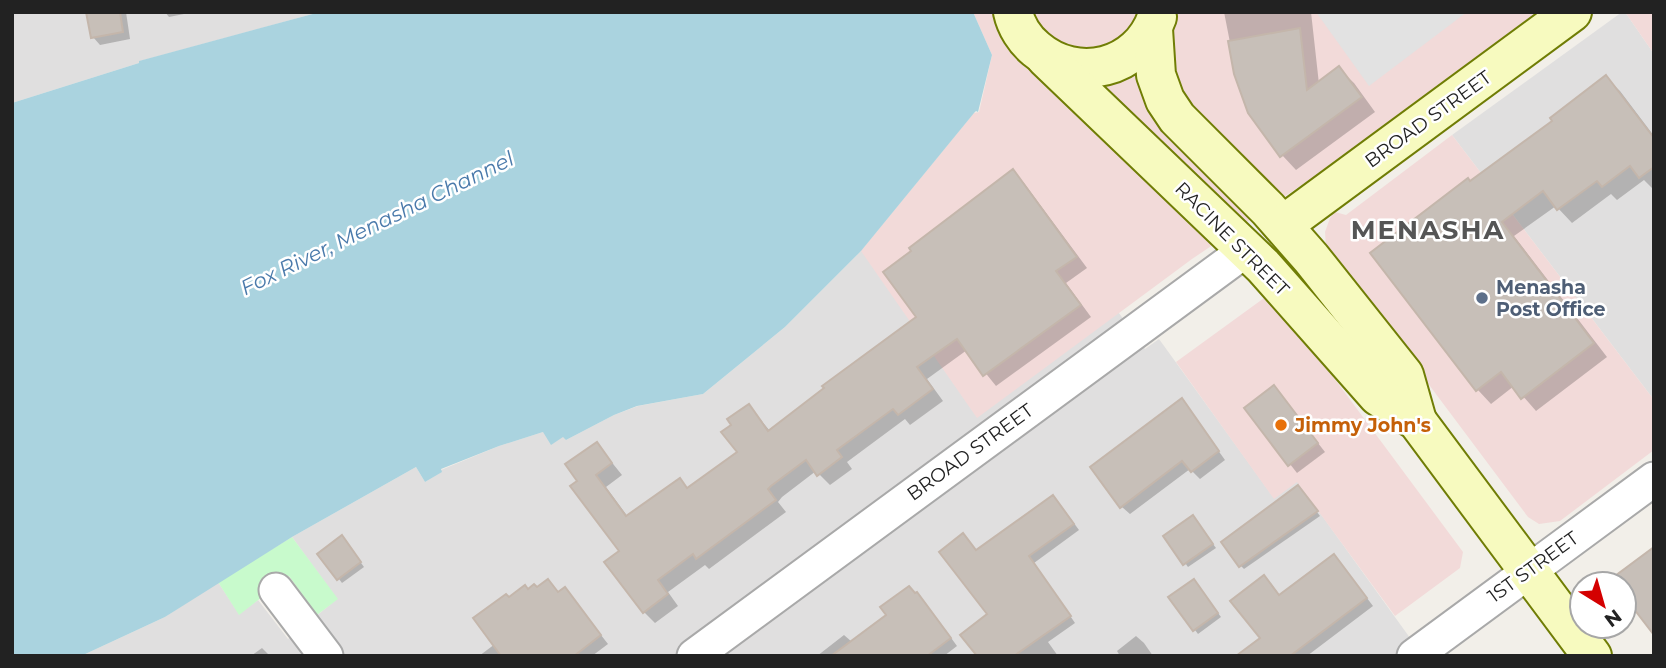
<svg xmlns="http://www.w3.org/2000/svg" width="1666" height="668" font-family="Montserrat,sans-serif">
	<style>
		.residential { fill: #e0dfdf }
		.commercial { fill: #f2dad9 }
		.park { fill: #c8facc }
		.parking { fill: #e2e2e2 }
		.water { fill: #aad3df }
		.shadow { fill: #0003 }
		.building { fill: #c7bfb8; stroke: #c4b6ab; stroke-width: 2 }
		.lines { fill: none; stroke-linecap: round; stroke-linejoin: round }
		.street-casing { stroke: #a9a9a9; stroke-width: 37 }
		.secondary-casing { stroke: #707d05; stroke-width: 42 }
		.street { stroke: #fff; stroke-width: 33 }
		.secondary { stroke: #f7fabf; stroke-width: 38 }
		.service-dot { fill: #5c6f8a; stroke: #fff; stroke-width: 2.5 }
		.food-dot { fill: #e8710a; stroke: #fff; stroke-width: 2.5 }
		.labels { text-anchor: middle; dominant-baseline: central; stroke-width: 5; stroke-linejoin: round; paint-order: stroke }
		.street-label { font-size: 19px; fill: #222; stroke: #fff }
		.service-label { font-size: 19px; font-weight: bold; fill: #4e5e75; stroke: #fff; text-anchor: start }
		.food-label { font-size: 19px; font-weight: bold; fill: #c56008; stroke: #fff; text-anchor: start }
		.water-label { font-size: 21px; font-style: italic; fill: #4a7aab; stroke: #fff }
		.district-label { font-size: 26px; font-weight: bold; letter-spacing: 2px; fill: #555; stroke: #fff }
	</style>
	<rect width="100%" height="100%" fill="#f2efe9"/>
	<g class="residential">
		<polygon points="12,12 320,12 140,61 139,63 12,103"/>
		<polygon points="1622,12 1625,12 1654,54 1654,400 1452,135"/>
		<polygon points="974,113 1145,349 1159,339 1274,498 1297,481 1423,656 81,656 165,617 218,582 239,614 258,600 288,639 337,599 292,537 416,467 425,482 441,472 441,470 499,446 543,432 563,436 566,440 614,415 638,406 703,394 785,327 861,251"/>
	</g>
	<g class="commercial">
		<polygon points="973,12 1537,12 1306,182 1192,259 977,418 861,251 974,113 979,112 992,55"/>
		<polygon points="1625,12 1654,12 1654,54"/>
		<polygon points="1452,135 1654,400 1654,450 1560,521 1539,524 1528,517 1326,247 1325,232 1330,218 1335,212 1346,215"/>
		<polygon points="1271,293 1463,552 1460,568 1395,616 1297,482 1274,499 1176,362"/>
	</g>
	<polygon class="park" points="292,537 338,599 317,615 289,576 239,615 218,582"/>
	<polygon class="parking" points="1316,12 1467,12 1369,86"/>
	<polygon class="water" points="320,12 973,12 992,55 978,112 976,111 974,113 861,251 785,327 703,394 637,406 614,415 566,440 563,437 551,445 543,432 499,446 441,469 442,472 425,482 416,467 292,537 165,617 81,656 12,656 12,103 139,63 139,61"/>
	<g class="shadow">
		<polygon points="88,12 126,12 130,39 100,45 93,37"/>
		<polygon points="165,12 194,12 169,17"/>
		<polygon points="1224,12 1311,12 1319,84 1339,69 1354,83 1375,112 1296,170 1282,155 1236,73"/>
		<polygon points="1606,78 1620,91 1654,136 1654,190 1644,180 1617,200 1611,194 1572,223 1556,206 1514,236 1607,357 1536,411 1514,386 1491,404 1478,390 1373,253 1554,121"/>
		<polygon points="1013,172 1024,183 1087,268 1066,283 1091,317 996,386 967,350 927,379 943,401 910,425 905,419 847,462 852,469 830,485 816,471 782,497 778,502 786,512 709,569 705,565 668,592 678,606 655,623 644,612 621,551 579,481 597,444 622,475 606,487 628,517 679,480 689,489 739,452 733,425 749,406 770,431 919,317"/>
		<polygon points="1274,387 1325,452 1297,473 1246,408"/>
		<polygon points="1182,400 1225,460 1200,479 1190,469 1130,514 1122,507"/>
		<polygon points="1301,491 1320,516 1244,569 1241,566"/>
		<polygon points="1059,503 1079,530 1034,563 1075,623 1048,642 1058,656 979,656 990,614 977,552"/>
		<polygon points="1196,521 1216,548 1188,567 1166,537"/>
		<polygon points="345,541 364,567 342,583 320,554"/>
		<polygon points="1341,564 1373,606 1307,656 1239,656 1262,638 1272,585 1280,596"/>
		<polygon points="1197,585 1221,617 1198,634 1171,598"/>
		<polygon points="565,589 608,644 592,656 574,656 571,651 565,656 479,656 495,644 509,599 529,591 559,593"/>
		<polygon points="915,595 924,601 957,646 944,656 817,656 844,635 852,642"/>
		<polygon points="1136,636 1144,643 1153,656 1120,656 1117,651"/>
		<polygon points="262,648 270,656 251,656"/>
	</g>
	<g class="building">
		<polygon points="86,12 120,12 123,32 91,38"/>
		<polygon points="1300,28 1307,90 1339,66 1362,97 1280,157 1248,113 1234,74 1228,41"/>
		<polygon points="1606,75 1654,138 1654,167 1639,178 1630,166 1602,187 1597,181 1557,210 1543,191 1502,222 1594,343 1521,399 1501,372 1476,391 1370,253 1468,178 1470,181 1552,121 1550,118"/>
		<polygon points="1013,169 1077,257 1056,271 1081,305 983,376 957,339 917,367 933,389 898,415 893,409 837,450 842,457 817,476 806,460 771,486 768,489 776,500 696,559 693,554 658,580 668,594 643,613 604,562 619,551 570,486 577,481 565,464 597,442 612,463 596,475 626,516 680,478 687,488 737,452 721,432 731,425 727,419 749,404 768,431 824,388 822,386 916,317 883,272 911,251 909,248"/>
		<polygon points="1274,385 1318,443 1288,466 1244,408"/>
		<polygon points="1182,398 1219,451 1191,472 1182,461 1120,508 1090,467"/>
		<polygon points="1298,485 1318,511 1239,567 1221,542"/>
		<polygon points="1053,495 1074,524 1029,556 1071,616 1014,656 977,656 960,635 987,614 939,552 963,533 976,550"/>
		<polygon points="1193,515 1213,544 1183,565 1163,536"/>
		<polygon points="342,535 361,562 337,580 317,554"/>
		<polygon points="1654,547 1654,635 1624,596 1624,584 1615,584 1611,579"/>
		<polygon points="1334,554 1367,598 1290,656 1236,656 1260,638 1230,601 1264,575 1279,595"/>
		<polygon points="548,579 558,592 565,587 601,635 574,656 501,656 473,618 506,594 509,597 525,585 528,589 534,584 537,587"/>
		<polygon points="1194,579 1218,613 1193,631 1168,597"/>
		<polygon points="909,586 915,593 917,592 951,638 927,656 831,656 886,615 880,607"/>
	</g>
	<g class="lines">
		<g class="street-casing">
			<g id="street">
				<polyline points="276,590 326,656"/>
				<polyline points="694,656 1246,250"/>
				<polyline points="1414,656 1654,479"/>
			</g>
		</g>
		<g class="secondary-casing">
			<g id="secondary">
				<path d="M 1013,12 C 1016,26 1025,40 1036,49 C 1077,84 1139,69 1157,17"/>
				<polyline points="1153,29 1156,75 1165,100 1177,118 1268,209 1311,258 1404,375 1417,421"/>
				<polyline points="1046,58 1263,266 1378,396 1417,421 1592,656"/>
				<polyline points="1283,225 1572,12"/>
			</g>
		</g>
		<use href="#street" class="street"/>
		<use href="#secondary" class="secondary"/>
	</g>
	<circle class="service-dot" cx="1482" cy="298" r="7"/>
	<circle class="food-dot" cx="1281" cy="425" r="7"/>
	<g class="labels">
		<g class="street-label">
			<text transform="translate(1428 119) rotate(-36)">BROAD STREET</text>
			<text transform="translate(1232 239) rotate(45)">RACINE STREET</text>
			<text transform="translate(970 452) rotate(-36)">BROAD STREET</text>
			<text transform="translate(1533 567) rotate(-36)">1ST STREET</text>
		</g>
		<g class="service-label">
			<text x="1496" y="287">Menasha<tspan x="1496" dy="22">Post Office</tspan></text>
		</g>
		<g class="food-label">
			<text x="1295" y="425">Jimmy John's</text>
		</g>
		<g class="water-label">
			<text transform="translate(377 223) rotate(-26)">Fox River, Menasha Channel</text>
		</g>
		<g class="district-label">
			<text x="1428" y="230">MENASHA</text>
		</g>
	</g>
	<rect width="1666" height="668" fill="none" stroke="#222222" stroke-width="28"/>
	<g transform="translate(1603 605) rotate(143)"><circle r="33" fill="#ffffff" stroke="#a7a7a7" stroke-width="2"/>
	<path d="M0-5L12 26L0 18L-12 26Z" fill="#d40000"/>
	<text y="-10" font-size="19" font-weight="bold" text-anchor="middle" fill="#222222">N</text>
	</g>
</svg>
